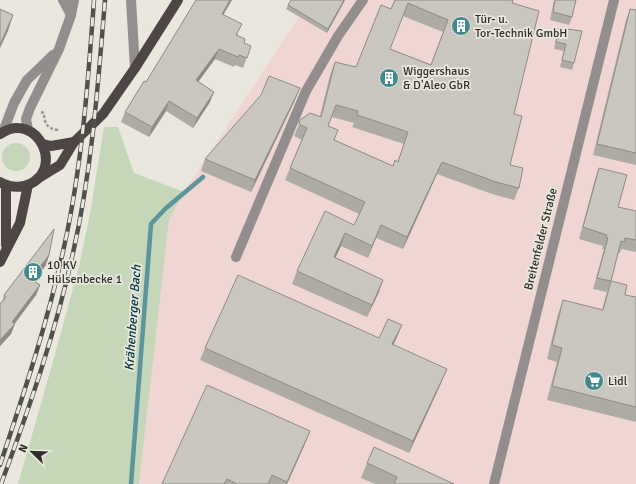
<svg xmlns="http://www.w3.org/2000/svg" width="636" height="484" font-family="Signika,sans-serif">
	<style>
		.industrial { fill: #f0d6d2 }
		.green { fill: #c5d6b9 }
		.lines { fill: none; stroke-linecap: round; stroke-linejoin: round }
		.stream { stroke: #5d959d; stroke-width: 4.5 }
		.path { stroke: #989790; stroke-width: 2.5; stroke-dasharray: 3 2; stroke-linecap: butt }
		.minor { stroke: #928e8d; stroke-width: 10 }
		.major { stroke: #4e4645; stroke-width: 10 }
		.rail-casing { stroke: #51514c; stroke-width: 4.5 }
		.rail { stroke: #e9e7de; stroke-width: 3; stroke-dasharray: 9; stroke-linecap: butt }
		.wall { fill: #adaba4; fill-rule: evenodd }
		.shaded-wall { fill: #8d8b86 }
		.building { fill: #c9c7bf; stroke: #8d8b86; fill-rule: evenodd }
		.labels { text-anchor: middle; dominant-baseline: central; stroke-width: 3.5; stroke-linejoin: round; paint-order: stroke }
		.poi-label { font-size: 12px; fill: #2d2d29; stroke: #e9e7de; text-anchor: start }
		.street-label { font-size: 12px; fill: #2d2d29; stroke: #e9e7de }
		.water-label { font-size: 13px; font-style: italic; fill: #00373d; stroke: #e9e7de }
	</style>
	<rect width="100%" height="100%" fill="#e9e7de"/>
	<polygon class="industrial" points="310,0 636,0 636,484 139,484 169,220 184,192"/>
	<g class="green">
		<polygon points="104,127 118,127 134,173 184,192 169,220 139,484 18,484 54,358 79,266 90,214"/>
		<circle cx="16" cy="157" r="14"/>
	</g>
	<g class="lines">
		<polyline class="stream" points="131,484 151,224 165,209 203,177"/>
		<path class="path" d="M 41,112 L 44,113 C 44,124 48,129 58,130 L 58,132"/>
		<g class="minor">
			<polyline points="63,0 71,15"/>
			<polyline points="131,0 135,68"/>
			<polyline points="28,130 26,119 30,108 59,49 71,15 74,0"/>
			<polyline points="3,132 14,103 27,80 53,55"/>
			<polyline points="236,257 306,91 338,36 363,0"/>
			<polyline points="494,484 614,0"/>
		</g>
		<g class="major">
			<path d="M 0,134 C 38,108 68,174 24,186 C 15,188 7,186 0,182"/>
			<polyline points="43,144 51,146 74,142"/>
			<polyline points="37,179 60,165 74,142 103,114 135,68 178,0"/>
			<polyline points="6,185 6,245"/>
			<polyline points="0,262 20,223 28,185"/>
		</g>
		<g class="rail-casing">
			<g id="rail">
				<path d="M 0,465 C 24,393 48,321 64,247 C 82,166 88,83 94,0"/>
				<path d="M 1,484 C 29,409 56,331 73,253 C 92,169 98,85 105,0"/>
			</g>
		</g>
		<use href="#rail" class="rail"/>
	</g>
	<g class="wall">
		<polygon points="291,0 345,0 327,33 286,9"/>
		<path d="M 395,0 L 512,3 L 514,114 L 510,165 L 519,188 L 514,200 L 492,194 L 437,174 L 403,249 L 376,238 L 368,258 L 341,246 L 335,258 L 379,292 L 367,317 L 292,284 L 297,271 L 354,225 L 359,214 L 285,180 L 290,168 L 302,140 L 294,136 L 299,124 L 320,116 L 330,75 L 335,62 L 356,67 L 391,9 ZM 403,16 L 443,32 L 431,65 L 390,49 ZM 332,117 L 354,123 L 352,127 L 404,144 L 398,161 L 393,166 L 335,140 L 328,126 Z"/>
		<polygon points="554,0 576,0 572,17 569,25 550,20"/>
		<polygon points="630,9 636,10 636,165 593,155 626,20"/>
		<polygon points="223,15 244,43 251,46 243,68 235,65 234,67 215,59 198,82 210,102 193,128 166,111 149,137 121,122 125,112 146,82"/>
		<polygon points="559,28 574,63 572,70 560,67 564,51 554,49 557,34"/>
		<polygon points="295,100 251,192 201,171 205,159"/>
		<polygon points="599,168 618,207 636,211 636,252 621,249 620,253 618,253 611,281 607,292 593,289 604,249 602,249 603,246 579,239 595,179"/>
		<polygon points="49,255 46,265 34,281 40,285 36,295 14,324 11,334 0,346 0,304 2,302 4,295"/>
		<polygon points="611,281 625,295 636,297 636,422 547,400 557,362 547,359 558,314 563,300 602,310 606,295"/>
		<polygon points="397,337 393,345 442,381 409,453 200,360 205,348"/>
		<polygon points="310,431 304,446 287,484 162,484"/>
		<polygon points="367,463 454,484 375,484 361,478"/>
	</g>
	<g class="shaded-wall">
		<polygon points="230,0 232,0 218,24 222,14"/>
		<polygon points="344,0 345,0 327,33 328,29"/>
		<polygon points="13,15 8,31 0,48 0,45"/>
		<polygon points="219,49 215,59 192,90 196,80"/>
		<polygon points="300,88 295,100 251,192 255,180"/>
		<polygon points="214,92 210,102 193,128 197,118"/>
		<polygon points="169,101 166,111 149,137 152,127"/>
		<polygon points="442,162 437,174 403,249 407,237"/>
		<polygon points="381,225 376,238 368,258 372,246"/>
		<polygon points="345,233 341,246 330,269 334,257"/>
		<polygon points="49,255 46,265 28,289 31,279"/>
		<polygon points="383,280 379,292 367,317 372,305"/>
		<polygon points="40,285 36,295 13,326 15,324 11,334 0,346 0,340 12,322"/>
		<polygon points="402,325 397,337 388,356 392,344"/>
		<polygon points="447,369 442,381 409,453 413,441"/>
		<polygon points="310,431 304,446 287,484 286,484"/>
	</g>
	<g class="building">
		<polygon points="196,0 230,0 222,14 242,24 236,35 245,39 244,43 251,46 247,58 239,55 238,57 219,49 196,80 214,92 197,118 169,101 152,127 125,112 144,81 146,82"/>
		<polygon points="291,0 344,0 328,29 288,5"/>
		<path d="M 395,0 L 513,0 L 512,3 L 539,11 L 514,114 L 522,116 L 510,165 L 523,168 L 519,188 L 496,182 L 442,162 L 407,237 L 381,225 L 372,246 L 345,233 L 334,257 L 383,280 L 372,305 L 297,271 L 325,211 L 354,225 L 365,202 L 290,168 L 307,128 L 299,124 L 300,120 L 310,113 L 321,117 L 335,62 L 356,67 L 381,5 L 391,9 ZM 408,3 L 448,20 L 431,65 L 390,49 ZM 336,105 L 358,111 L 357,115 L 408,132 L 398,162 L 395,160 L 393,166 L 334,140 L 338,130 L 328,126 Z"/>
		<polygon points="555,0 576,0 572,17 553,12"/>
		<polygon points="0,9 13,15 0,45"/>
		<polygon points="630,9 636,10 636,153 597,144"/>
		<polygon points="559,28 582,31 574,63 562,60 566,44 556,42"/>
		<polygon points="269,76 300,88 255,180 205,159 261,95"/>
		<polygon points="599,168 627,175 618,207 636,211 636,240 625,238 624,242 621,241 611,281 597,278 608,238 606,237 607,235 583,227"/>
		<polygon points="54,229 49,255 31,279 40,285 12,322 15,324 0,340 0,304 6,297 4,295"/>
		<polygon points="238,275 379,338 388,319 402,325 392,344 447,369 413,441 205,348"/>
		<polygon points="611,281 627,285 625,295 636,297 636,407 552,386 562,348 552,345 563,300 603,310"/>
		<polygon points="207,385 310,431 287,482 272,475 268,484 237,484 227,479 224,484 162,484"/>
		<polygon points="374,447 454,484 394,484 397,477 367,463"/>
	</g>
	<defs>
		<g id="building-disc" transform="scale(1)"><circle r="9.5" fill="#41898d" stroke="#e9e7de"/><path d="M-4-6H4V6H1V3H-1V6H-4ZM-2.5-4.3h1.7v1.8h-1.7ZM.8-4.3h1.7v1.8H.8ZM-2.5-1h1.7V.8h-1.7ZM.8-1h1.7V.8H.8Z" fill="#fff"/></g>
		<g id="supermarket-disc" transform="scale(1)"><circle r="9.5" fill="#41898d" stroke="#e9e7de"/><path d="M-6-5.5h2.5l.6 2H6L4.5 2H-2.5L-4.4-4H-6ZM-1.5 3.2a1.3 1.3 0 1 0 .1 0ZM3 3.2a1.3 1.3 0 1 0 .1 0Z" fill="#fff"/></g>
	</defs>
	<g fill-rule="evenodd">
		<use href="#building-disc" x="461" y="26"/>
		<use href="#building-disc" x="389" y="78"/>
		<use href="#building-disc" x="33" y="272"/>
		<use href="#supermarket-disc" x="594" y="381"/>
	</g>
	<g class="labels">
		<g class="poi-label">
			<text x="475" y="19">Tür- u.<tspan x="475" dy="14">Tor-Technik GmbH</tspan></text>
			<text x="403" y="71">Wiggershaus<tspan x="403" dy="14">&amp; D'Aleo GbR</tspan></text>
			<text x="47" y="265">10 KV<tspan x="47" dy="14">Hülsenbecke 1</tspan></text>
			<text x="608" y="381">Lidl</text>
		</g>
		<g class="street-label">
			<text transform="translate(541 239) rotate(-76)">Breitenfelder Straße</text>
		</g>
		<g class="water-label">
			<text transform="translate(133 318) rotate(-86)">Krähenberger Bach</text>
		</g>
	</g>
	<g transform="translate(32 452) rotate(293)" stroke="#e9e7de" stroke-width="3" paint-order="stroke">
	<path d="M0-3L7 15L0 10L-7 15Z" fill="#2d2d29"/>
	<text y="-6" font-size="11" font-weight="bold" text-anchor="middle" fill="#2d2d29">N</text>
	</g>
</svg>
